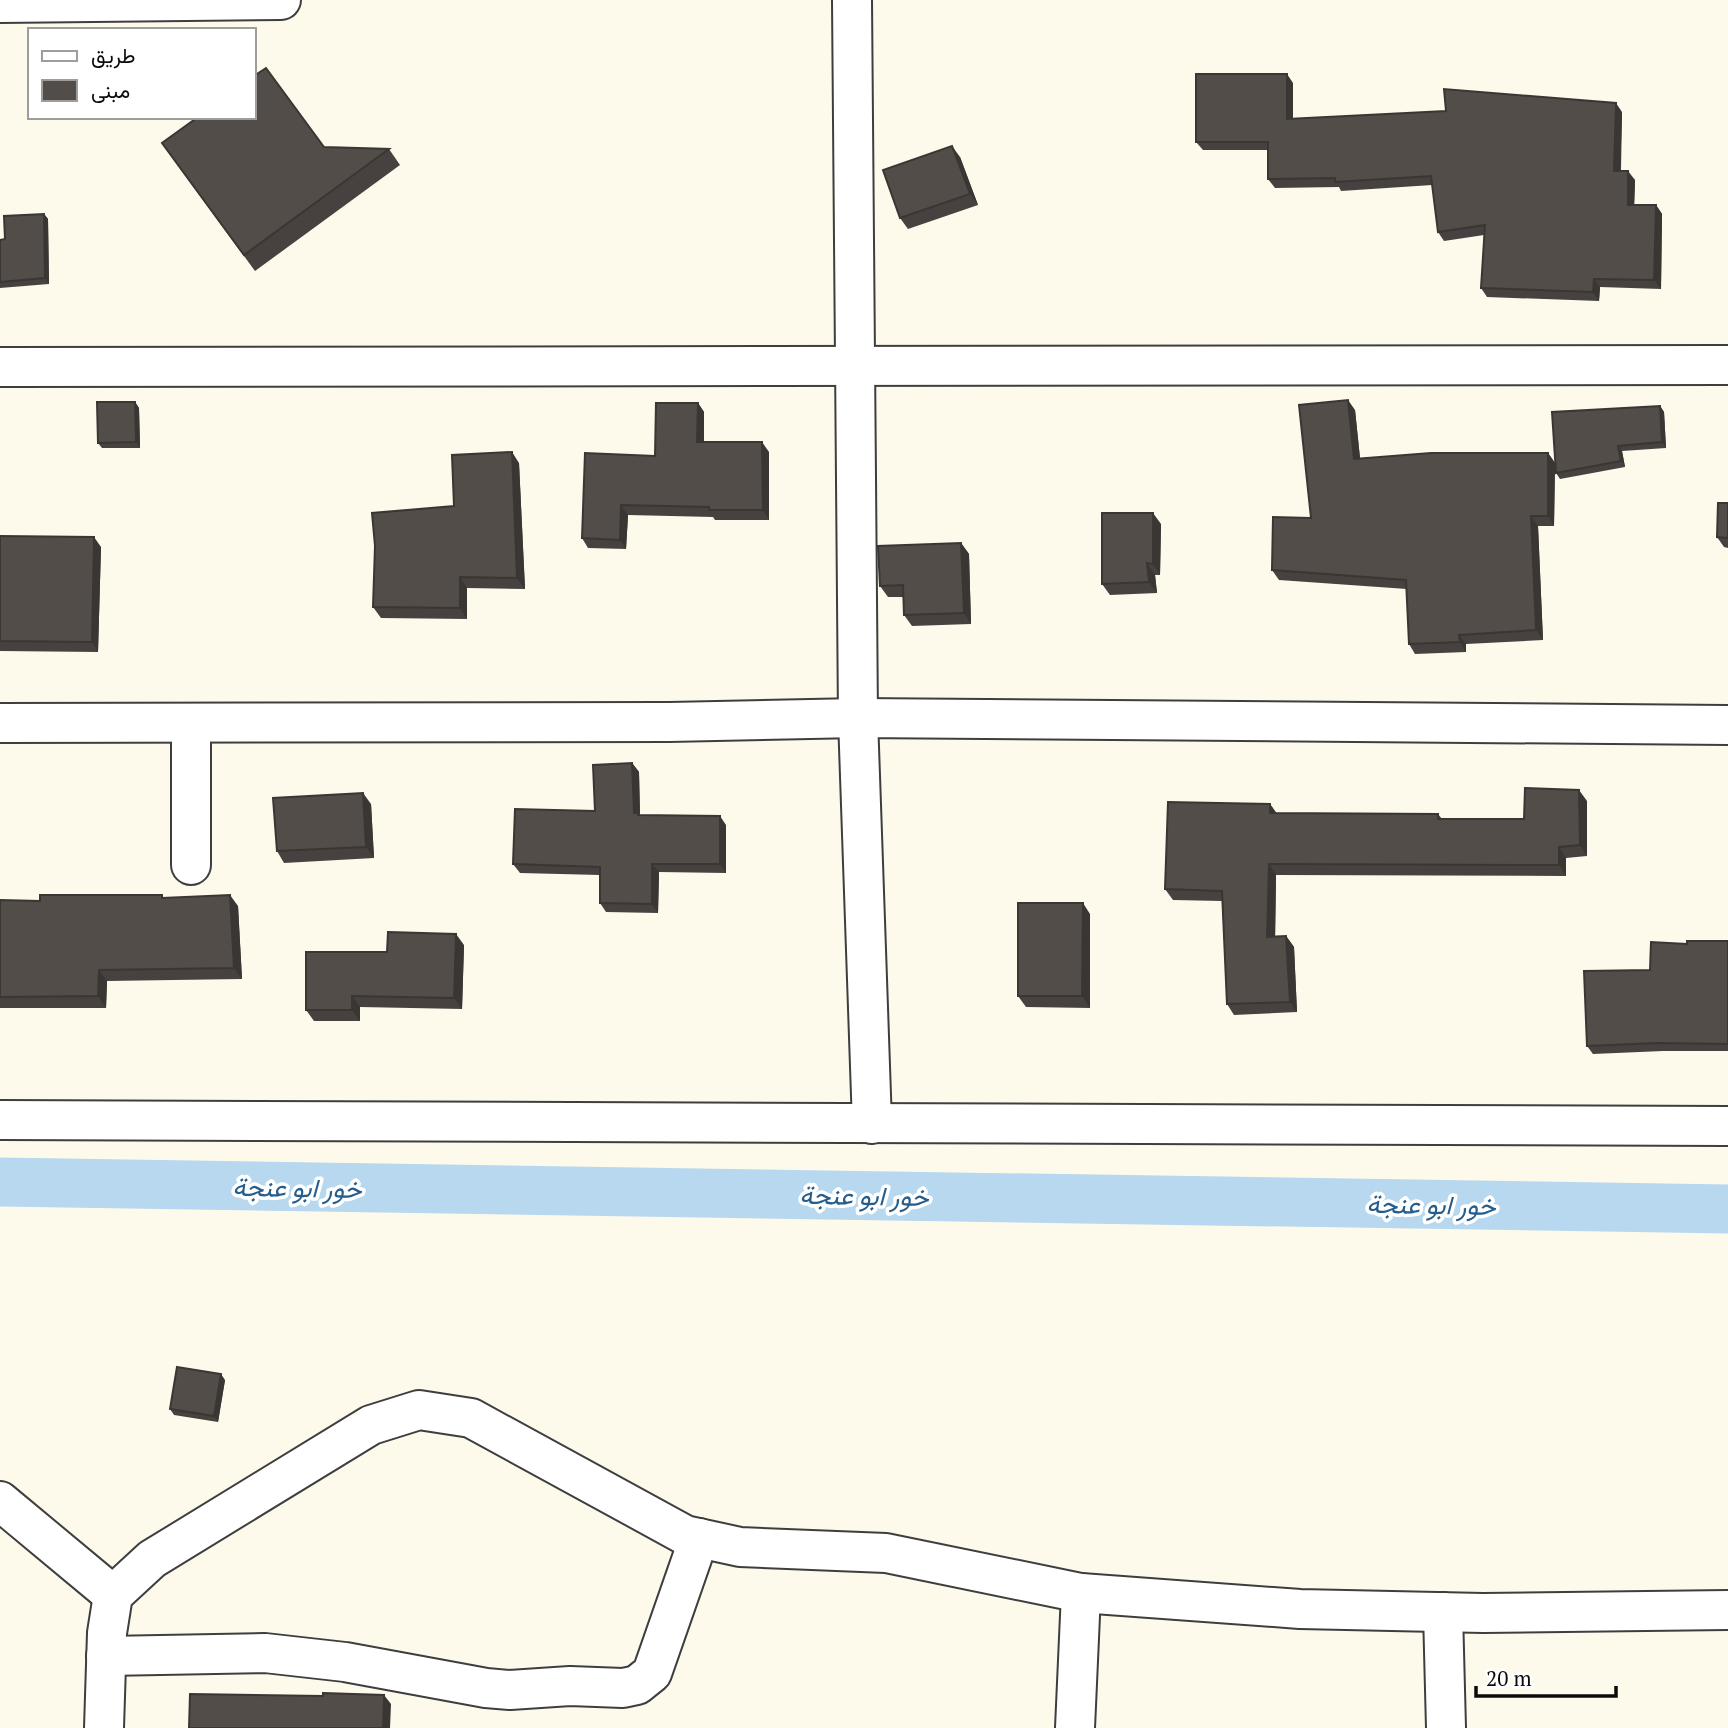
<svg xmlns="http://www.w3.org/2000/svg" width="1728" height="1728" font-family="'PT Serif',Vazirmatn,serif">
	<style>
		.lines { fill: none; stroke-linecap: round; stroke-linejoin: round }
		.canal { stroke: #b7d8ee; stroke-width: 49 }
		.minor-casing { stroke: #3e3e3e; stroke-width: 42 }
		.minor { stroke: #fff; stroke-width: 38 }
		.wall { fill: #47423f }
		.shaded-wall { fill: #3a3633 }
		.building { fill: #534d49; stroke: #3a3633; stroke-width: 2 }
		.labels { text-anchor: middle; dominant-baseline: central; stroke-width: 7; stroke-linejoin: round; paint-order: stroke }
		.water-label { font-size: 26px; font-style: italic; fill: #255d8d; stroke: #fff }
	</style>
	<rect width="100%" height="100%" fill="#fdfaec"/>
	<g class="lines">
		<polyline class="canal" points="0,1182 1728,1209"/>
		<g class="minor-casing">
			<g id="minor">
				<polyline points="852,0 858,718 872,1124"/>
				<polyline points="0,3 281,0"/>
				<polyline points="0,367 1728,365"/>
				<polyline points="0,723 669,722 858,718 1728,725"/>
				<polyline points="191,865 191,724"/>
				<polyline points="0,1120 1728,1126"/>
				<polyline points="0,1501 113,1595"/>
				<polyline points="1443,1612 1446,1728"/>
				<polyline points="106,1656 265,1653 345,1662 486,1688 510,1690 570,1686 623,1688 637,1685 652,1673 699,1538"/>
				<polyline points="104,1728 107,1633 113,1595 152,1559 371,1425 419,1410 471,1418 685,1535 740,1547 886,1553 1081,1593 1300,1609 1483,1613 1728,1610"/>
				<polyline points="1075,1728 1081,1593"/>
			</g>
		</g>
		<use href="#minor" class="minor"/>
	</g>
	<g class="wall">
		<polygon points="1293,83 1293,119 1622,112 1621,171 1635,180 1634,205 1656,205 1662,214 1661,289 1600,287 1599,301 1487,297 1481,288 1484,235 1444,241 1438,232 1432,185 1341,191 1339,187 1275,188 1268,179 1268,150 1203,150 1196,142"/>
		<polygon points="324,147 389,149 400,165 255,271 173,159"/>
		<polygon points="960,157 978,205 908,229 900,218"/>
		<polygon points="44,214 48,219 49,284 0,288 0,240 5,239"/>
		<polygon points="135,402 139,408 140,448 102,448 98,443"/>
		<polygon points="698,403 704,412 704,442 769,452 769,520 715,520 713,517 628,515 626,549 588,548 582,538 655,456"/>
		<polygon points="1660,406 1664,412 1666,448 1622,451 1625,467 1560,479 1556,473"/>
		<polygon points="1355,410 1360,458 1548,453 1555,463 1554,526 1538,526 1543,640 1466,644 1466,652 1415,654 1409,644 1407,589 1279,580 1272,570 1311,518"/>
		<polygon points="519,463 525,589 467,588 467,619 381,618 373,607 454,506"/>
		<polygon points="1728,503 1728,548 1724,547 1717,537"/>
		<polygon points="1161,524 1160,575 1155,575 1157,593 1110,595 1102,584"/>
		<polygon points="0,536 101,547 98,652 0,651"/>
		<polygon points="961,543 969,554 971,624 912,626 904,615 904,597 888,597 880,586"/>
		<polygon points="632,763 639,772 640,815 726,825 726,873 659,872 658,913 606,912 600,903 600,875 520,873 513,864 595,811"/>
		<polygon points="1587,801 1587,856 1566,858 1566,876 1276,875 1275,936 1286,936 1294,947 1297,1012 1234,1015 1227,1004 1222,901 1173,900 1165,889 1270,804 1276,813 1438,814 1442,819 1524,819"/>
		<polygon points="371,804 374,858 284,863 277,851"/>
		<polygon points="164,898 238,906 242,979 107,981 106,1008 0,1008 0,900 40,901"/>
		<polygon points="1090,914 1090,1008 1026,1007 1018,996"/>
		<polygon points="1728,941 1728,1051 1663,1051 1593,1054 1587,1046 1650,970"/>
		<polygon points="464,945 462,1009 360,1007 360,1021 314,1021 306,1010 387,952"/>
		<polygon points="225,1380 218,1422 174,1415 170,1409"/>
	</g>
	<g class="shaded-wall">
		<polygon points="1287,74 1293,83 1293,128 1287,119"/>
		<polygon points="1616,103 1622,112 1620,180 1614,171"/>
		<polygon points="952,146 960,157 978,205 970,194"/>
		<polygon points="1628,171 1635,180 1634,213 1628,205"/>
		<polygon points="1656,205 1662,214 1661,289 1654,280"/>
		<polygon points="44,214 48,219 49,284 45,278"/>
		<polygon points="1594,279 1600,287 1599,301 1593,292"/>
		<polygon points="1348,400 1355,410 1361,468 1354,459"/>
		<polygon points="135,402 139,408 140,448 136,442"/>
		<polygon points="698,403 704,412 704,452 697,442"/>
		<polygon points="1660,406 1664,412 1666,448 1662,442"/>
		<polygon points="762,442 769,452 769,520 763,510"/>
		<polygon points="1618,446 1622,451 1625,467 1621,461"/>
		<polygon points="512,452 519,463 525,589 517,578"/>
		<polygon points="1548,453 1555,463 1554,526 1548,516"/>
		<polygon points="621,505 628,515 626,549 620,540"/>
		<polygon points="1153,513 1161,524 1160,575 1153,564"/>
		<polygon points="1531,516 1538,526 1543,640 1536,630"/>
		<polygon points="94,537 101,547 98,652 92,642"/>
		<polygon points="961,543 969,554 971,624 964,613"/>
		<polygon points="1147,563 1155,575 1157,593 1149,582"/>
		<polygon points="460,577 467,588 467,619 460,608"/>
		<polygon points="1459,635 1466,644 1466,652 1460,642"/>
		<polygon points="632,763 639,772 640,816 634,813"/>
		<polygon points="1579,790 1587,801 1587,856 1580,845"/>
		<polygon points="363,793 371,804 374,858 366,847"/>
		<polygon points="1270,804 1278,815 1270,813"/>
		<polygon points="720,816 726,825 726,873 720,864"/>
		<polygon points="1559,847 1566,858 1566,876 1559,865"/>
		<polygon points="652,864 659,872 658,913 652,904"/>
		<polygon points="1269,864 1276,875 1275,947 1267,937"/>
		<polygon points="230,895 238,906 242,979 234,968"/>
		<polygon points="1083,903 1090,914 1090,1008 1082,996"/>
		<polygon points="456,934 464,945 462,1009 454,998"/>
		<polygon points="1286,936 1294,947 1297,1012 1290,1002"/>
		<polygon points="99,970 107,981 106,1008 98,996"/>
		<polygon points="352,996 360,1007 360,1021 352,1010"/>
		<polygon points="221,1374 225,1380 218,1422 214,1416"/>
		<polygon points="384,1695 391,1704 390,1728 383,1728"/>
	</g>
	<g class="building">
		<polygon points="266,68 324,147 389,149 244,255 162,143 198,117 254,117 254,76"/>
		<polygon points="1196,74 1287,74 1287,119 1446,111 1444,89 1616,103 1614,171 1628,171 1628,205 1656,205 1654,280 1594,279 1593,292 1481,288 1485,225 1438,232 1431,176 1335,182 1335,178 1268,179 1268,142 1196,142"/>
		<polygon points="952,146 970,194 900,218 883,170"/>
		<polygon points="44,214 45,278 0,282 0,240 5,239 4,216"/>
		<polygon points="1348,400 1354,459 1431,453 1548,453 1548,516 1531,516 1536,630 1459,635 1460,642 1409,644 1406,580 1272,570 1273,517 1311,518 1299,405"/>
		<polygon points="97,402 135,402 136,442 98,443"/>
		<polygon points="656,403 698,403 697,442 762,442 763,510 709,510 709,507 621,505 620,540 582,538 585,453 655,456"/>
		<polygon points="1660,406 1662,442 1618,446 1621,461 1556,473 1552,412"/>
		<polygon points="512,452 517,578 460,577 460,608 373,607 375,546 372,513 454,506 452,455"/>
		<polygon points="1718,503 1728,503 1728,538 1717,537"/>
		<polygon points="1102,513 1153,513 1153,564 1147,563 1149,582 1102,584"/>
		<polygon points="0,536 94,537 92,642 0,641"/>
		<polygon points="961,543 964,613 904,615 903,585 880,586 878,546"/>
		<polygon points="632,763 634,813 638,813 638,815 720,816 720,864 652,864 652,904 600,903 600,867 513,864 515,809 595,811 593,765"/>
		<polygon points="1525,788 1579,790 1580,845 1559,847 1559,865 1269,864 1267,937 1286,936 1290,1002 1227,1004 1222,891 1165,889 1168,802 1270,804 1270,813 1438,814 1438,819 1524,819"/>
		<polygon points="363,793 366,847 277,851 273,798"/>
		<polygon points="40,895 162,895 162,898 230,895 234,968 99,970 98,996 0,997 0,900 40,901"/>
		<polygon points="1018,903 1083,903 1082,996 1018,996"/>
		<polygon points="388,932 456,934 454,998 352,996 352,1010 306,1010 306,952 387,952"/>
		<polygon points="1687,941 1728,941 1728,1044 1658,1043 1587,1046 1584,971 1650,970 1651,942 1687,944"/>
		<polygon points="177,1367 221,1374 214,1416 170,1409"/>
		<polygon points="323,1693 384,1695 383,1728 189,1728 190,1694 323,1696"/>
	</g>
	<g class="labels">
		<g class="water-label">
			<text transform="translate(297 1187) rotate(1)">خور ابو عنجة</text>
			<text transform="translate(864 1195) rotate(1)">خور ابو عنجة</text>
			<text transform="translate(1431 1204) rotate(1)">خور ابو عنجة</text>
		</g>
	</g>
	<rect x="28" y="28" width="228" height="91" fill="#ffffff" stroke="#9d9d9d" stroke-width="2"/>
	<rect x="42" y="51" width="35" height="10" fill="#ffffff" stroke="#9d9d9d" stroke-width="2"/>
	<text x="91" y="63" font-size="21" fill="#0b0b0b">طريق</text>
	<rect x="42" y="80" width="35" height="21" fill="#534d49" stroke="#9d9d9d" stroke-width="2"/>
	<text x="91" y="98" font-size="21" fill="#0b0b0b">مبنى</text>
	<path d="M1476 1686v10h140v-10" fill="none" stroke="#0b0b0b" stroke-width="3.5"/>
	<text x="1486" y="1686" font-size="21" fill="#0b0b0b" stroke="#ffffff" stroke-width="5" paint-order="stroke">20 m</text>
</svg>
